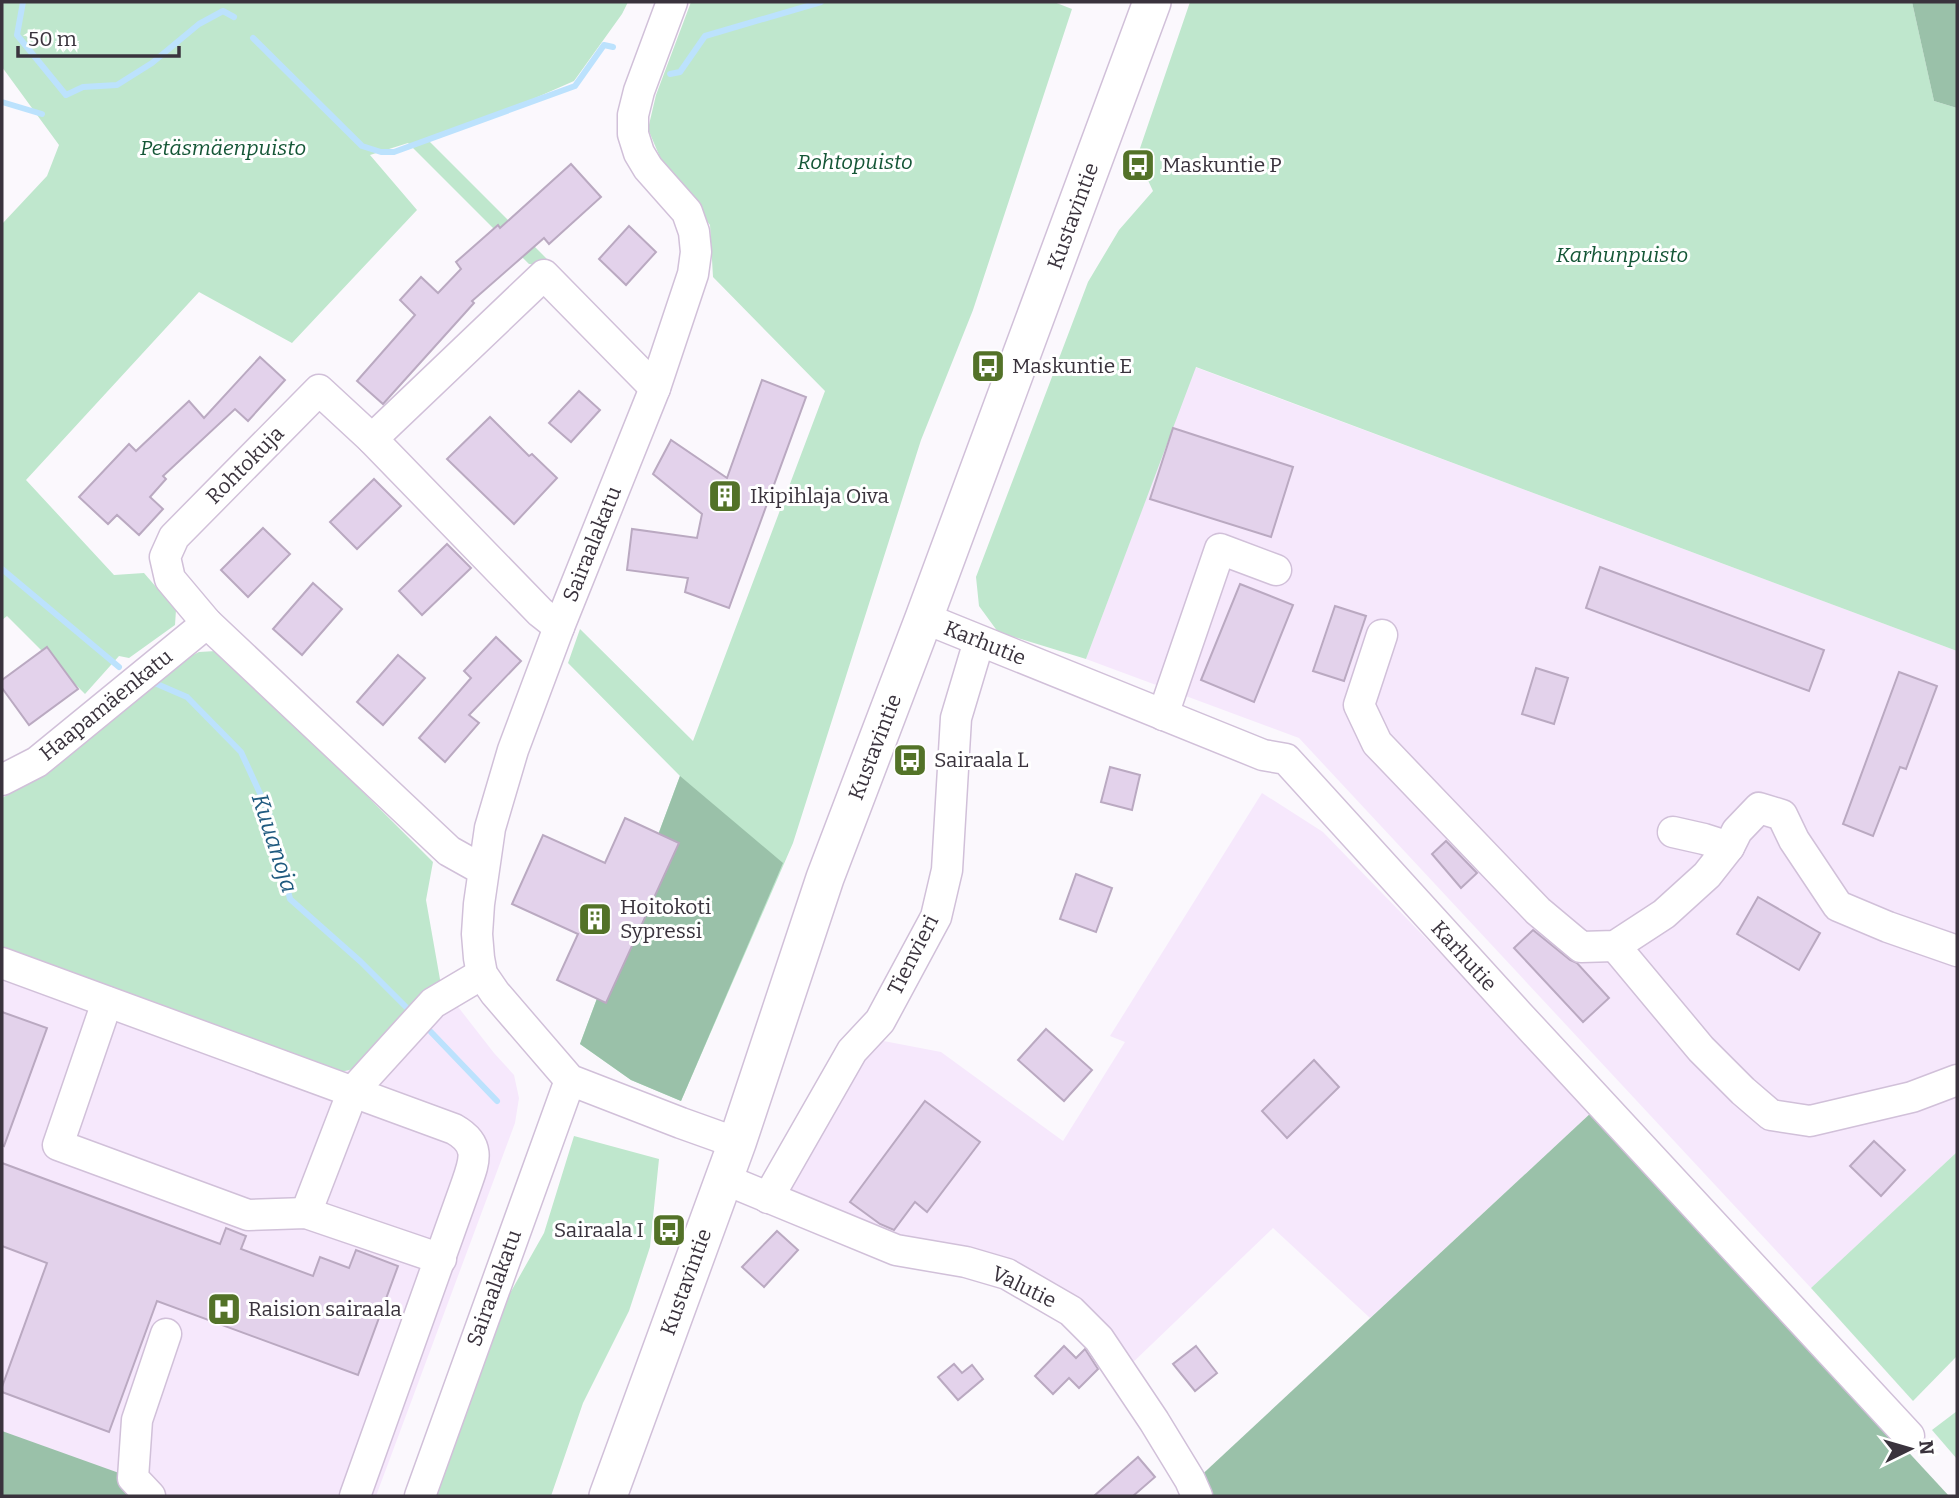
<svg xmlns="http://www.w3.org/2000/svg" width="1959" height="1498" font-family="Bitter,serif">
	<style>
		.built { fill: #f6e8fc }
		.green { fill: #bfe7cd }
		.forest { fill: #9ac1a9 }
		.lines { fill: none; stroke-linecap: round; stroke-linejoin: round }
		.stream { stroke: #bce2fd; stroke-width: 6 }
		.building { fill: #e3d2eb; stroke: #baa9c1; stroke-width: 2 }
		.minor-casing { stroke: #d1c0d9; stroke-width: 33 }
		.major-casing { stroke: #d1c0d9; stroke-width: 40 }
		.minor { stroke: #fff; stroke-width: 30 }
		.major { stroke: #fff; stroke-width: 37 }
		.labels { text-anchor: middle; dominant-baseline: central; stroke-width: 6; stroke-linejoin: round; paint-order: stroke }
		.park-label { font-size: 21px; font-style: italic; fill: #145636; stroke: #fff }
		.poi-label { font-size: 21px; fill: #3a333d; stroke: #fff; text-anchor: start }
		.street-label { font-size: 21px; fill: #3a333d; stroke: #fff }
		.water-label { font-size: 23px; font-style: italic; fill: #1f5a7f; stroke: #fff }
	</style>
	<rect width="100%" height="100%" fill="#fbf8fd"/>
	<g class="built">
		<polygon points="1195,367 1957,651 1957,1152 1811,1288 1299,738 1086,659"/>
		<polygon points="1262,793 1323,832 1593,1111 1370,1318 1273,1228 1127,1368 1072,1301 762,1185 847,1034 941,1052 1063,1141 1125,1042 1110,1036"/>
		<polygon points="2,951 441,985 494,1053 514,1075 519,1098 515,1123 376,1496 2,1496"/>
	</g>
	<g class="green">
		<polygon points="2,2 628,2 622,14 574,81 533,99 426,138 554,266 529,264 408,143 370,155 417,210 292,343 199,292 26,480 114,575 144,573 176,610 175,625 129,658 119,656 85,694 7,616 2,620 2,224 47,176 59,145 2,67"/>
		<polygon points="691,2 1054,2 1072,9 973,310 921,440 793,843 681,1101 631,1080 580,1044 680,776 568,663 580,629 693,741 825,391 713,277 710,225 665,169 648,129 656,95"/>
		<polygon points="1190,2 1912,2 1934,101 1957,108 1957,651 1196,367 1086,659 998,632 979,606 976,577 1088,282 1119,230 1153,191 1137,157"/>
		<polygon points="216,651 227,656 433,862 426,900 441,985 353,1069 337,1073 2,951 2,798 44,775 185,659 199,652"/>
		<polygon points="574,1136 659,1159 650,1247 629,1311 583,1403 551,1496 437,1496 496,1318 544,1233"/>
		<polygon points="1957,1152 1957,1356 1913,1401 1811,1288"/>
		<polygon points="1957,1411 1957,1459 1932,1430"/>
	</g>
	<g class="forest">
		<polygon points="1912,2 1957,2 1957,108 1934,101"/>
		<polygon points="680,776 783,863 681,1101 631,1080 580,1044"/>
		<polygon points="1593,1111 1949,1496 1214,1496 1194,1482"/>
		<polygon points="2,1431 133,1478 150,1496 2,1496"/>
	</g>
	<g class="lines">
		<g class="stream">
			<polyline points="23,2 17,35 66,95 83,87 117,85 152,63 199,24 223,11 234,17"/>
			<polyline points="253,38 362,146 381,152 394,152 575,86 604,45 613,47"/>
			<polyline points="670,74 680,72 705,36 821,2"/>
			<polyline points="2,102 42,114"/>
			<polyline points="2,569 119,667"/>
			<polyline points="150,681 187,697 241,752 269,813 290,899 361,962 406,1007"/>
			<polyline points="431,1032 497,1101"/>
		</g>
	</g>
	<g class="building">
		<polygon points="571,164 601,197 549,244 544,238 472,301 474,303 383,404 357,381 415,315 400,300 421,277 438,293 461,269 456,262 498,225 500,228"/>
		<polygon points="629,226 656,252 626,285 599,259"/>
		<polygon points="260,357 285,380 248,421 235,409 163,476 166,479 150,497 163,509 139,535 117,515 108,524 79,497 129,444 136,451 189,401 204,418"/>
		<polygon points="762,380 806,397 729,608 685,592 688,578 627,570 632,529 697,538 702,514 653,474 671,440 727,478"/>
		<polygon points="579,391 600,410 571,442 549,423"/>
		<polygon points="490,417 529,456 532,454 557,478 514,524 447,459"/>
		<polygon points="1173,428 1293,467 1271,537 1150,499"/>
		<polygon points="374,479 401,506 357,549 330,522"/>
		<polygon points="263,528 290,554 248,597 221,570"/>
		<polygon points="447,544 471,568 422,615 399,591"/>
		<polygon points="1600,567 1824,650 1809,691 1586,608"/>
		<polygon points="313,583 342,609 302,655 273,629"/>
		<polygon points="1240,584 1293,605 1254,702 1201,680"/>
		<polygon points="1335,606 1366,616 1344,681 1313,671"/>
		<polygon points="496,637 521,661 469,715 479,723 445,762 419,738 471,678 464,671"/>
		<polygon points="47,647 78,689 29,725 2,688 2,680"/>
		<polygon points="398,655 425,678 383,725 357,702"/>
		<polygon points="1536,668 1568,678 1554,724 1522,714"/>
		<polygon points="1899,672 1937,686 1906,769 1900,767 1873,836 1843,824"/>
		<polygon points="1110,767 1140,775 1132,810 1101,802"/>
		<polygon points="625,818 679,843 606,1003 557,980 578,934 512,904 543,835 605,863"/>
		<polygon points="1446,841 1477,873 1461,888 1432,854"/>
		<polygon points="1076,874 1112,888 1096,932 1060,919"/>
		<polygon points="1758,897 1820,933 1799,970 1737,934"/>
		<polygon points="1533,930 1570,960 1577,963 1609,998 1583,1022 1514,948"/>
		<polygon points="2,1012 47,1028 4,1146 2,1145"/>
		<polygon points="1046,1029 1092,1070 1064,1101 1018,1060"/>
		<polygon points="1314,1060 1339,1087 1287,1138 1262,1111"/>
		<polygon points="925,1101 980,1142 927,1212 915,1202 894,1230 880,1224 850,1202"/>
		<polygon points="1874,1141 1905,1170 1881,1196 1850,1166"/>
		<polygon points="2,1163 220,1244 226,1228 246,1236 241,1249 313,1276 320,1257 349,1268 356,1250 398,1266 358,1375 157,1301 109,1432 2,1392 2,1387 47,1263 2,1246"/>
		<polygon points="777,1231 798,1250 764,1287 742,1267"/>
		<polygon points="1064,1346 1076,1358 1085,1349 1098,1369 1079,1388 1069,1378 1053,1394 1035,1376"/>
		<polygon points="1196,1346 1217,1373 1195,1391 1173,1364"/>
		<polygon points="954,1364 962,1373 972,1365 983,1379 958,1400 938,1377"/>
		<polygon points="1138,1457 1155,1477 1133,1496 1094,1496"/>
	</g>
	<g class="lines">
		<g class="minor-casing">
			<g id="minor">
				<polyline points="672,2 639,91 633,115 633,134 639,153 648,168 687,212 694,232 696,252 693,274 655,388 559,627 513,750 490,828 479,904 477,934 479,958 482,974 495,993 570,1080 681,1123 737,1143"/>
				<polyline points="372,439 540,612 559,627"/>
				<polyline points="924,618 1263,755 1286,759 1518,1014 1909,1436"/>
				<polyline points="1382,635 1359,705 1377,743 1538,911 1581,947 1615,946 1664,914 1707,875 1729,847 1737,831 1759,808 1782,815 1794,840 1838,906 1888,927 1957,951"/>
				<polyline points="1163,715 1220,549 1276,570"/>
				<polyline points="2,780 37,762 207,623"/>
				<polyline points="1673,832 1704,839 1729,847"/>
				<polyline points="483,870 449,851 207,623 170,579 165,557 174,537 319,390 372,439 544,275 655,388"/>
				<polyline points="1615,946 1701,1049 1743,1091 1771,1115 1810,1121 1912,1097 1957,1080"/>
				<path d="M 2,963 L 454,1129 C 484,1146 473,1164 464,1191 L 355,1496"/>
				<polyline points="107,1002 58,1145 248,1215 306,1213 441,1259"/>
				<polyline points="724,1179 896,1250 966,1262 1007,1274 1071,1311 1099,1339 1154,1421 1190,1480 1197,1496"/>
				<polyline points="768,1198 852,1051 880,1021 936,917 947,870 956,718 979,641"/>
				<polyline points="306,1213 353,1091 433,1003 482,974"/>
				<polyline points="150,1496 133,1478 137,1420 166,1334"/>
				<polyline points="420,1496 570,1080"/>
			</g>
		</g>
		<g class="major-casing">
			<polyline id="major" points="608,1496 737,1143 825,878 924,618 1152,2"/>
		</g>
		<use href="#minor" class="minor"/>
		<use href="#major" class="major"/>
	</g>
	<defs>
		<g id="bus-square" transform="scale(1.75)"><rect x="-9" y="-9" width="18" height="18" rx="4" fill="#537228" stroke="#fff"/><path d="M-5-6H5V4H4V6H2V4H-2V6H-4V4H-5ZM-3.5-4V0h7V-4ZM-3.5 1.2v1.5H-2V1.2ZM2 1.2v1.5H3.5V1.2Z" fill="#fff"/></g>
		<g id="building-square" transform="scale(1.75)"><rect x="-9" y="-9" width="18" height="18" rx="4" fill="#537228" stroke="#fff"/><path d="M-4-6H4V6H1V3H-1V6H-4ZM-2.5-4.3h1.7v1.8h-1.7ZM.8-4.3h1.7v1.8H.8ZM-2.5-1h1.7V.8h-1.7ZM.8-1h1.7V.8H.8Z" fill="#fff"/></g>
		<g id="hospital-square" transform="scale(1.75)"><rect x="-9" y="-9" width="18" height="18" rx="4" fill="#537228" stroke="#fff"/><path d="M-5-5h3v3.5h4V-5h3V5h-3V1.5h-4V5h-3Z" fill="#fff"/></g>
	</defs>
	<g fill-rule="evenodd">
		<use href="#bus-square" x="1138" y="165"/>
		<use href="#bus-square" x="988" y="366"/>
		<use href="#building-square" x="725" y="496"/>
		<use href="#bus-square" x="910" y="760"/>
		<use href="#building-square" x="595" y="919"/>
		<use href="#bus-square" x="669" y="1230"/>
		<use href="#hospital-square" x="224" y="1309"/>
	</g>
	<g class="labels">
		<g class="park-label">
			<text x="223" y="148">Petäsmäenpuisto</text>
			<text x="855" y="162">Rohtopuisto</text>
			<text x="1622" y="255">Karhunpuisto</text>
		</g>
		<g class="poi-label">
			<text x="1162" y="165">Maskuntie P</text>
			<text x="1012" y="366">Maskuntie E</text>
			<text x="750" y="496">Ikipihlaja Oiva</text>
			<text x="934" y="760">Sairaala L</text>
			<text x="620" y="907">Hoitokoti<tspan x="620" dy="24">Sypressi</tspan></text>
			<text x="644" y="1230" text-anchor="end">Sairaala I</text>
			<text x="248" y="1309">Raision sairaala</text>
		</g>
		<g class="street-label">
			<text transform="translate(1073 216) rotate(-70)">Kustavintie</text>
			<text transform="translate(245 465) rotate(-45)">Rohtokuja</text>
			<text transform="translate(592 544) rotate(-68)">Sairaalakatu</text>
			<text transform="translate(985 643) rotate(22)">Karhutie</text>
			<text transform="translate(106 705) rotate(-39)">Haapamäenkatu</text>
			<text transform="translate(875 747) rotate(-69)">Kustavintie</text>
			<text transform="translate(913 955) rotate(-63)">Tienvieri</text>
			<text transform="translate(1464 956) rotate(48)">Karhutie</text>
			<text transform="translate(686 1282) rotate(-70)">Kustavintie</text>
			<text transform="translate(1024 1287) rotate(26)">Valutie</text>
			<text transform="translate(494 1288) rotate(-70)">Sairaalakatu</text>
		</g>
		<g class="water-label">
			<text transform="translate(275 843) rotate(72)">Kuuanoja</text>
		</g>
	</g>
	<rect width="1959" height="1498" fill="none" stroke="#3a333d" stroke-width="7"/>
	<g transform="translate(1910 1449) rotate(85)" stroke="#ffffff" stroke-width="5" paint-order="stroke">
	<path d="M0-5L12 26L0 18L-12 26Z" fill="#3a333d"/>
	<text y="-10" font-size="19" font-weight="bold" text-anchor="middle" fill="#3a333d">N</text>
	</g>
	<path d="M18 46v10h161v-10" fill="none" stroke="#3a333d" stroke-width="3.5"/>
	<text x="28" y="46" font-size="21" fill="#3a333d" stroke="#ffffff" stroke-width="5" paint-order="stroke">50 m</text>
</svg>
